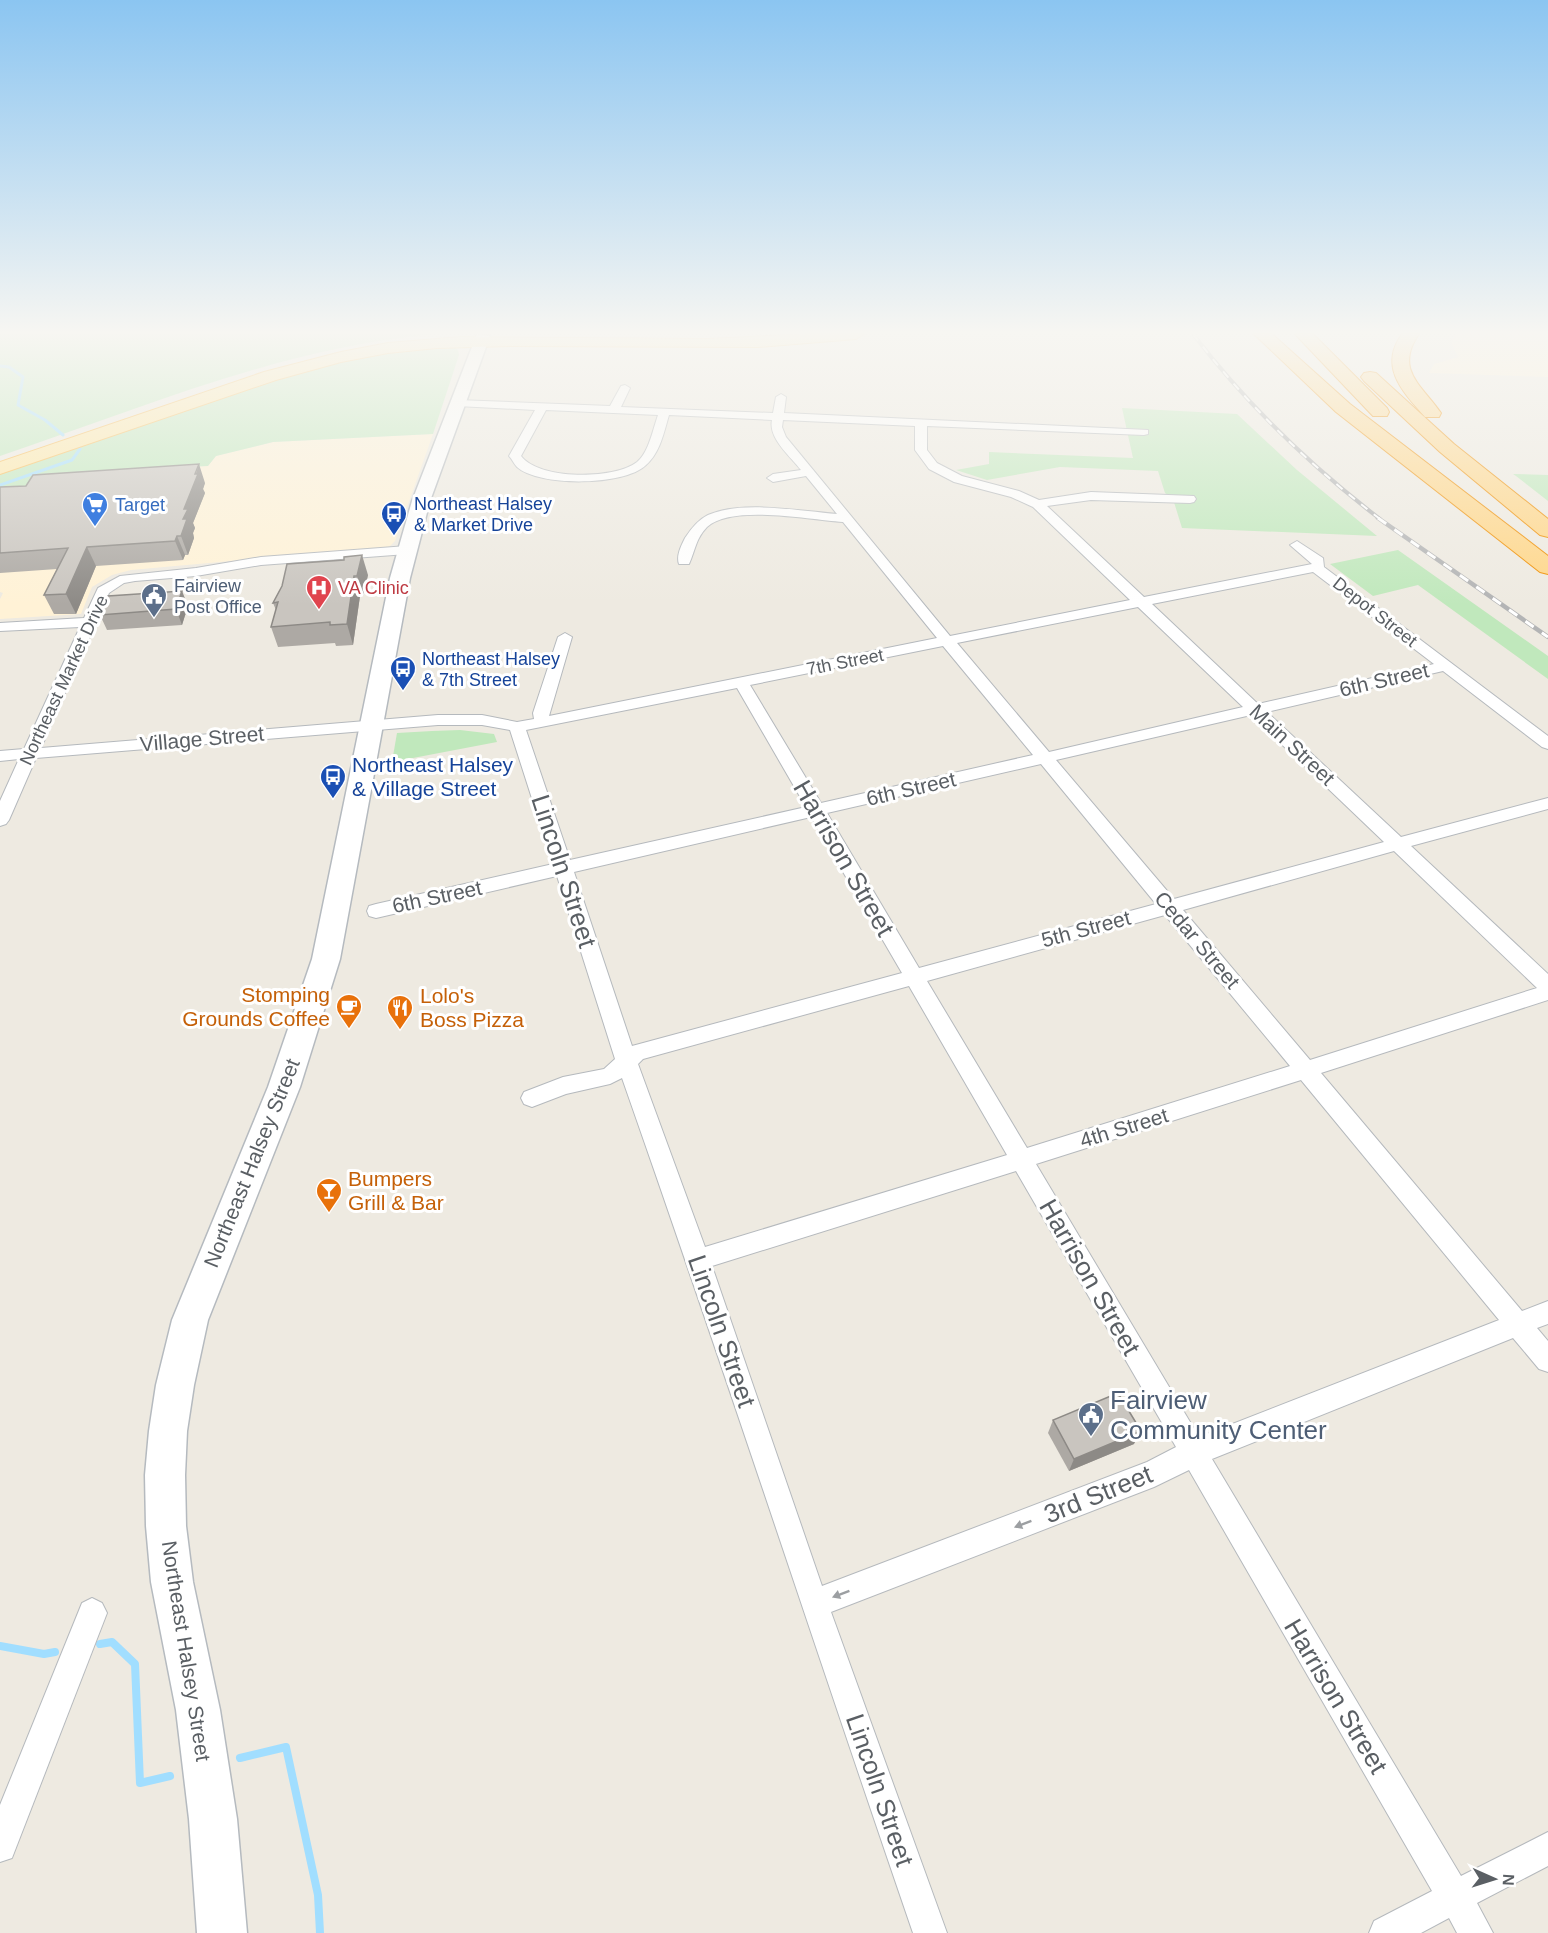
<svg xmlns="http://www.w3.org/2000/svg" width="1548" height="1933" viewBox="0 0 1548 1933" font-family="Arial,sans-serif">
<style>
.commercial{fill:#fff2d6}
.green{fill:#c0e8bc}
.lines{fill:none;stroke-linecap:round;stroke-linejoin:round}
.stream-far1{stroke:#a1deff;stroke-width:3}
.stream{stroke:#a1deff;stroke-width:8}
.minor-casing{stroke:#b5b9bd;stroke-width:2}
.secondary-casing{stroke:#b5babf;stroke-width:3}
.primary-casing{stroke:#fbbb4e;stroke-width:2}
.motorway-casing{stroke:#f08f00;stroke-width:2}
.minor{fill:#fff;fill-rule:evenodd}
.secondary{fill:#fff;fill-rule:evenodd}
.primary{fill:#ffe8a6;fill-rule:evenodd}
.motorway{fill:#ffd688;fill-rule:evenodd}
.rail-far1-casing{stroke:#b3b4b5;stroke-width:4}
.rail-casing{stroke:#b3b4b5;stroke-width:4.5}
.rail-far1{stroke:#fff;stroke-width:2;stroke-dasharray:8;stroke-linecap:butt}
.rail{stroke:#fff;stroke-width:3;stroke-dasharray:10;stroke-linecap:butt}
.wall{fill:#ada9a4}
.shaded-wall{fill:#8d8a86}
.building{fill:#c9c5bf;stroke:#8d8a86;stroke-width:1.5}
.oneway{fill:#9c9fa2}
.labels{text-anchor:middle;stroke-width:6;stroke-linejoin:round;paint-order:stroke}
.far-transit-label{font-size:18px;fill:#164399;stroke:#fff;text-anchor:start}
.far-shop-label{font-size:18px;fill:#366cbe;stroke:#fff;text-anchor:start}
.far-service-label{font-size:18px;fill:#4e5e75;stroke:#fff;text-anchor:start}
.far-health-label{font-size:18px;fill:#be3a42;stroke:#fff;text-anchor:start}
.far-street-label{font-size:18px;fill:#5a5f64;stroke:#fff}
.street-label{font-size:21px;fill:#5a5f64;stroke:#fff}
.transit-label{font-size:21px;fill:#164399;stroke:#fff;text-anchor:start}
.food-label{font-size:21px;fill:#c56008;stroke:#fff;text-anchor:start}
.near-street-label{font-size:26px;fill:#5a5f64;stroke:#fff}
.near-service-label{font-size:26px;fill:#4e5e75;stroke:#fff;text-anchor:start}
</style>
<rect width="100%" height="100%" fill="#eeeae1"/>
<g class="commercial">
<polygon points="1458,334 1548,334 1548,377 1429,373 1434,364 1458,357 1451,342"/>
<polygon points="433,434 395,541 389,547 131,570 112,575 92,587 81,614 0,619 0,599 3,593 0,592 0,500 121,470 208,466 216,456 273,442"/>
</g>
<g class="green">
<path d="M0,334H437C285,346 143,408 0,456Z"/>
<path d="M454,347L458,350L459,355L433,434L273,442L216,456L208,466L121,470L0,500V474C66,452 132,429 198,406C280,377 366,347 454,347Z"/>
<polygon points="1122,408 1237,414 1297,470 1377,536 1182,528 1173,499 1165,493 1158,471 1060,467 987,480 956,470 989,464 989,452 1133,458"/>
<polygon points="1513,474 1548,475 1548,501 1516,476"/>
<polygon points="1398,550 1548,656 1548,679 1418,585 1373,596 1330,564"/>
<polygon points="432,731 460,730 494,734 497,742 392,762 397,733"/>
</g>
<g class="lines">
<g class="stream-far1">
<polyline points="0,366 9,367 23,377 18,405 45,420 63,435"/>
<polyline points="0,485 72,460 80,449"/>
</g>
<g class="stream">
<polyline points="100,1644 112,1642 135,1664 140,1783 170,1776"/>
<polyline points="0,1646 44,1654 55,1652"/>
<polyline points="240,1758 286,1747 318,1895 320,1933"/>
</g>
<defs>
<g id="minor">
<path d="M625,385L630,388L621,407L773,413L776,397L781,394L786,397L784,413L1148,430V434L1144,435L927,426V450L937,463L962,476L1019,491L1039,500L1091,492L1194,496L1196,499L1194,502L1190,503L1091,500L1047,506L1144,597L1312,564L1290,545L1297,541L1323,558L1324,567L1548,736V749L1542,747L1443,671L1267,712L1401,837L1548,798V809L1411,846L1548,974V1000L1321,1073L1522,1311L1548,1301V1324L1537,1328L1548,1341V1372L1539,1369L1513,1338L1212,1459L1461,1876L1548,1832V1866L1477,1903L1493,1933H1457L1449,1918L1421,1933H1369L1374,1921L1432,1891L1189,1470L1154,1487L831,1612L947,1933H913C815,1648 722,1362 622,1078L610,1084L566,1094L532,1107L524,1104L521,1098L524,1092L563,1077L604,1069L615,1059L557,876L376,918L369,916L367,911L369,906L376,904L553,864L510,730L482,725H438L36,758L9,820L6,824L0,826V801L19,759L0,761V751L24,749L80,627L0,631V623L84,618L98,588L120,576L196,568L261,557L407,546L414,550L407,554L261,565L196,576L135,581L124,583L109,593L41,748L438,715H482L517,722L534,719L533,713L558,637L565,633L572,637L549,716L937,638L843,522C811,520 732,504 707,527C696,538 695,551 689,564H679C676,556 681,546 685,538C691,529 698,520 708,515C742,500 800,511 837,514L806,476L773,482L767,478L773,474L801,470C790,456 768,438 772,420L669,415C664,432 660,453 646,465C625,486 539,487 517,467C514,464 512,459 509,456L535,410L457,406L452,403L457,400L610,406L621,386ZM546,410L658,415C653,429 649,452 637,462C614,480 539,480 521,456ZM783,420L915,426V450L929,469L954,482L1011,497L1033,507L1130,600L950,636L786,437L782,427ZM1313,572L1434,664L1258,704L1152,604ZM1138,607L1243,707L1049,752L957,643ZM943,646L1033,755L821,803L750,685ZM737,688L806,807L570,860L526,730ZM1251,715L1384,842L1174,899L1056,760ZM1041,764L1156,904L919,968L827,813ZM811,817L902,973L632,1046L574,872ZM1394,851L1537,988L1310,1060L1183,910ZM1165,915L1290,1066L1027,1148L927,981ZM909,986L1007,1155L705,1247L638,1064L643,1059ZM1301,1080L1499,1320L1199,1437L1036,1164ZM1016,1171L1176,1447L1147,1462L822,1586L712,1266Z"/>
<polygon points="92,1598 102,1603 107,1613 12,1858 0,1862 0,1805 82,1603"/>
</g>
<polygon id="secondary" points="477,334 490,336 430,501 410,578 340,959 300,1087 208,1320 194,1385 187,1431 185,1475 186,1526 193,1582 220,1710 237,1819 247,1933 197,1933 189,1819 176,1710 151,1582 146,1526 145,1475 149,1431 156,1385 172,1320 268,1087 312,959 390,578 412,501"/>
<polygon id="primary" points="810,334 864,334 856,339 758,347 510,346 437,348 388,353 341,362 276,380 0,474 0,462 264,372 341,352 388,343 461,337 708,339"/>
<g id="motorway">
<polygon points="1254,334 1272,334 1350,404 1548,556 1548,574 1540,572 1336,412"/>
<polygon points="1295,334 1313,334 1387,408 1389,412 1387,416 1373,416"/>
<path d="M1402,334H1419C1394,370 1422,385 1441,413L1439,417H1425C1403,392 1378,367 1402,334Z"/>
<polygon points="1370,372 1376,373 1454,444 1548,519 1548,537 1540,535 1440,452 1364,381 1361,377 1364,373"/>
</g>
</defs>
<use href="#minor" class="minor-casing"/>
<use href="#secondary" class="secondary-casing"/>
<use href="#primary" class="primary-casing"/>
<use href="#motorway" class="motorway-casing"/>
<use href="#minor" class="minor"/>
<use href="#secondary" class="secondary"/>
<use href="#primary" class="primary"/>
<use href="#motorway" class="motorway"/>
<defs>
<path id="rail-far1" d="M1193,334C1248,406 1308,464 1380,519"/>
<polyline id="rail" points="1378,518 1548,637"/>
</defs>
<use href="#rail-far1" class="rail-far1-casing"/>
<use href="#rail" class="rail-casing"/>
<use href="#rail-far1" class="rail-far1"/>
<use href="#rail" class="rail"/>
</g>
<g class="wall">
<polygon points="205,483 203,489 205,493 193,523 195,528 193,533 194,538 188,555 185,555 183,560 96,566 76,614 54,614 44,595 57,569 0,573 0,487"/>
<polygon points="287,564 368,575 363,596 360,596 353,645 336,646 335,643 278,647 271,627 276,610 273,603 282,586"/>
<polygon points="188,606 182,625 107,630 100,615"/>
<polygon points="1053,1420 1134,1444 1069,1471 1048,1433"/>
</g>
<g class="shaded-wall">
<polygon points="199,464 205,483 203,489 205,493 193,523 195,528 193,533 194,538 188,555 181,536 183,519 184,509"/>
<polygon points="177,536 185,555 183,560 175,541"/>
<polygon points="87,547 96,566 76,614 66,594"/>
<polygon points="362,555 368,575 363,596 357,576"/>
<polygon points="354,576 360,596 353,645 347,624"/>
<polygon points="182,591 188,606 182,625 176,609"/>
<polygon points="1141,1431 1134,1444 1069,1471 1074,1459"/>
</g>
<g class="building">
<polygon points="199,464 195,474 198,474 184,509 188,509 183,519 187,519 181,536 177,536 175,541 87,547 66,594 44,595 68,548 0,553 0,487 26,486 33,475"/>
<polygon points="362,555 357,576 354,576 347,624 330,625 330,622 271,627 278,602 273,603 282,586 287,564 344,560 344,557"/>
<polygon points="182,591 176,609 100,615 108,596"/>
<polygon points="1118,1393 1141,1431 1074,1459 1053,1420"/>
</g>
<defs><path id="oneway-solid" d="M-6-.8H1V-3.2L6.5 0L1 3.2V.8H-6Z" transform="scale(1.5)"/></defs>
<g class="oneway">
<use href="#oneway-solid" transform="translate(1023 1524) rotate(159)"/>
<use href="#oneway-solid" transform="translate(841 1594) rotate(159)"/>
</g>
<linearGradient id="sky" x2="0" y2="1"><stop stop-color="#8bc5f1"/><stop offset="0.55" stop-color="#f7f6f2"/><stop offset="1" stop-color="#f7f6f2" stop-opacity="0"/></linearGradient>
<rect width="1548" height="605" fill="url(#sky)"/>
<defs>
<symbol id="supermarket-pin" viewBox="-11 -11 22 30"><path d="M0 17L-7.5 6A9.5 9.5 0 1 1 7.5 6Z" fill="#3f7fe0" stroke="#fff"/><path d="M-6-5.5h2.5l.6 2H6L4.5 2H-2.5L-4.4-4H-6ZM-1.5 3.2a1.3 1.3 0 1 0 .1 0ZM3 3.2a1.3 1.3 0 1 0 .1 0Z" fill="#fff"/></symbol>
<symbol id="bus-pin" viewBox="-11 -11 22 30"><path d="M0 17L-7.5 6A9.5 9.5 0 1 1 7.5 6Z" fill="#1a4fb4" stroke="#fff"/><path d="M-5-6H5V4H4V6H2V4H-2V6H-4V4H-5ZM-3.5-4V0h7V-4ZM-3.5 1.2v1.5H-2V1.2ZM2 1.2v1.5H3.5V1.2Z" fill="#fff"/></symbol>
<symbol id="hospital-pin" viewBox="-11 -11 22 30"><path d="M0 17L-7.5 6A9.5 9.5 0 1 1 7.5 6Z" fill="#e0444e" stroke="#fff"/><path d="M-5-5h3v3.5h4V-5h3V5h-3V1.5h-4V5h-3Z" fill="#fff"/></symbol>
<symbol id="civic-pin" viewBox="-11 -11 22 30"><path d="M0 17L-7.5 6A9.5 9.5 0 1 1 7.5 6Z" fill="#5c6f8a" stroke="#fff"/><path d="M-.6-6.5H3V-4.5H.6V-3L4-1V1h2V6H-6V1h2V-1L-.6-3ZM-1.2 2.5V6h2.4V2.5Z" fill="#fff"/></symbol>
<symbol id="cafe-pin" viewBox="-11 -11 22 30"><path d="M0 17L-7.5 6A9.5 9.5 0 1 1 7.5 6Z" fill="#e8710a" stroke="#fff"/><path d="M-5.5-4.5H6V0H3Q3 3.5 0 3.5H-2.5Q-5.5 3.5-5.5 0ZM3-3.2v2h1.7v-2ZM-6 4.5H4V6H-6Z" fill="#fff"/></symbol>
<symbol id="restaurant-pin" viewBox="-11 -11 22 30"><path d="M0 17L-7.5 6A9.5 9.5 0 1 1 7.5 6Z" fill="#e8710a" stroke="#fff"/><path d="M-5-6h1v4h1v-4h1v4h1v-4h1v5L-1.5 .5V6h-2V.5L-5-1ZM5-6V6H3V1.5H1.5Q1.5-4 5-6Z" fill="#fff"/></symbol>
<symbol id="bar-pin" viewBox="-11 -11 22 30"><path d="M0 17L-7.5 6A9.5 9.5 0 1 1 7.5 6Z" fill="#e8710a" stroke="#fff"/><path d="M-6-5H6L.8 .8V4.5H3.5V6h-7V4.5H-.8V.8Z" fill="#fff"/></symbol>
</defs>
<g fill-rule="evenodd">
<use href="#supermarket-pin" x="80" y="490" width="30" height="40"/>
<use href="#bus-pin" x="379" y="499" width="30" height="40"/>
<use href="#hospital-pin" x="304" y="573" width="30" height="40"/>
<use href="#civic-pin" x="139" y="581" width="30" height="40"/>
<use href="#bus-pin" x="388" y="654" width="30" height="40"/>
<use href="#bus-pin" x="318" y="762" width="30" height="40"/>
<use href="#cafe-pin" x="334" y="992" width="30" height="40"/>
<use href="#restaurant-pin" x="385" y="993" width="30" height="40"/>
<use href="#bar-pin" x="314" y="1176" width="30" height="40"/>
<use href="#civic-pin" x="1076" y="1400" width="30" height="40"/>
</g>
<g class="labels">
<g class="far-transit-label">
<text x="414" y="510">Northeast Halsey<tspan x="414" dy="21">&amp; Market Drive</tspan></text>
<text x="422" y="665">Northeast Halsey<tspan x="422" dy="21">&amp; 7th Street</tspan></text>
</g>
<g class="far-shop-label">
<text x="115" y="511">Target</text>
</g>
<g class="far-service-label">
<text x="174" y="592">Fairview<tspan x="174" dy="21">Post Office</tspan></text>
</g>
<g class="far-health-label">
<text x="338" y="594">VA Clinic</text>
</g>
<g class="far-street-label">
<text transform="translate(1375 612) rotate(38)" y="6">Depot Street</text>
<text transform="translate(845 662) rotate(-11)" y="6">7th Street</text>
<text transform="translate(64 680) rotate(-65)" y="6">Northeast Market Drive</text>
</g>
<g class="street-label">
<text transform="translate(1384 680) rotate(-13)" y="7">6th Street</text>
<text transform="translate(202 739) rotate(-5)" y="7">Village Street</text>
<text transform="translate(1292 745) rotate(43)" y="7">Main Street</text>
<text transform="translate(911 789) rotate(-13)" y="7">6th Street</text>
<text transform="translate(437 897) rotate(-12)" y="7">6th Street</text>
<text transform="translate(1086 929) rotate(-15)" y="7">5th Street</text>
<text transform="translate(1197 940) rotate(50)" y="7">Cedar Street</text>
<text transform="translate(1124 1128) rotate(-17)" y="7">4th Street</text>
<text transform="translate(252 1163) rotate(-68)" y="7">Northeast Halsey Street</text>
<text transform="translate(186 1651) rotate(81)" y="7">Northeast Halsey Street</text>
</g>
<g class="transit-label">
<text x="352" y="772">Northeast Halsey<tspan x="352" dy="24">&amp; Village Street</tspan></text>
</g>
<g class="food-label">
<text x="330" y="1002" text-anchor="end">Stomping<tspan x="330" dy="24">Grounds Coffee</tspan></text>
<text x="420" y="1003">Lolo's<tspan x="420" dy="24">Boss Pizza</tspan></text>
<text x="348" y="1186">Bumpers<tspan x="348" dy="24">Grill &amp; Bar</tspan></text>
</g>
<g class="near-street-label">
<text transform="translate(844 858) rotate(60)" y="9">Harrison Street</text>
<text transform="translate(564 871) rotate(72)" y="9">Lincoln Street</text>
<text transform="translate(1090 1277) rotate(60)" y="9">Harrison Street</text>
<text transform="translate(722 1331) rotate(71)" y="9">Lincoln Street</text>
<text transform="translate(1098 1494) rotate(-22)" y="9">3rd Street</text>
<text transform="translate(1336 1696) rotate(59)" y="9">Harrison Street</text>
<text transform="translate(880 1790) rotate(71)" y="9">Lincoln Street</text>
</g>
<g class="near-service-label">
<text x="1110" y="1409">Fairview<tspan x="1110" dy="30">Community Center</tspan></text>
</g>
</g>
<g transform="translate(1494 1879) rotate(93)" stroke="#ffffff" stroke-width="4.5" paint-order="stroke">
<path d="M0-4.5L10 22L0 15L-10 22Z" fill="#5a5f64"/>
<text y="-9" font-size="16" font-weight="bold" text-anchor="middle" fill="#5a5f64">N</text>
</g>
</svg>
